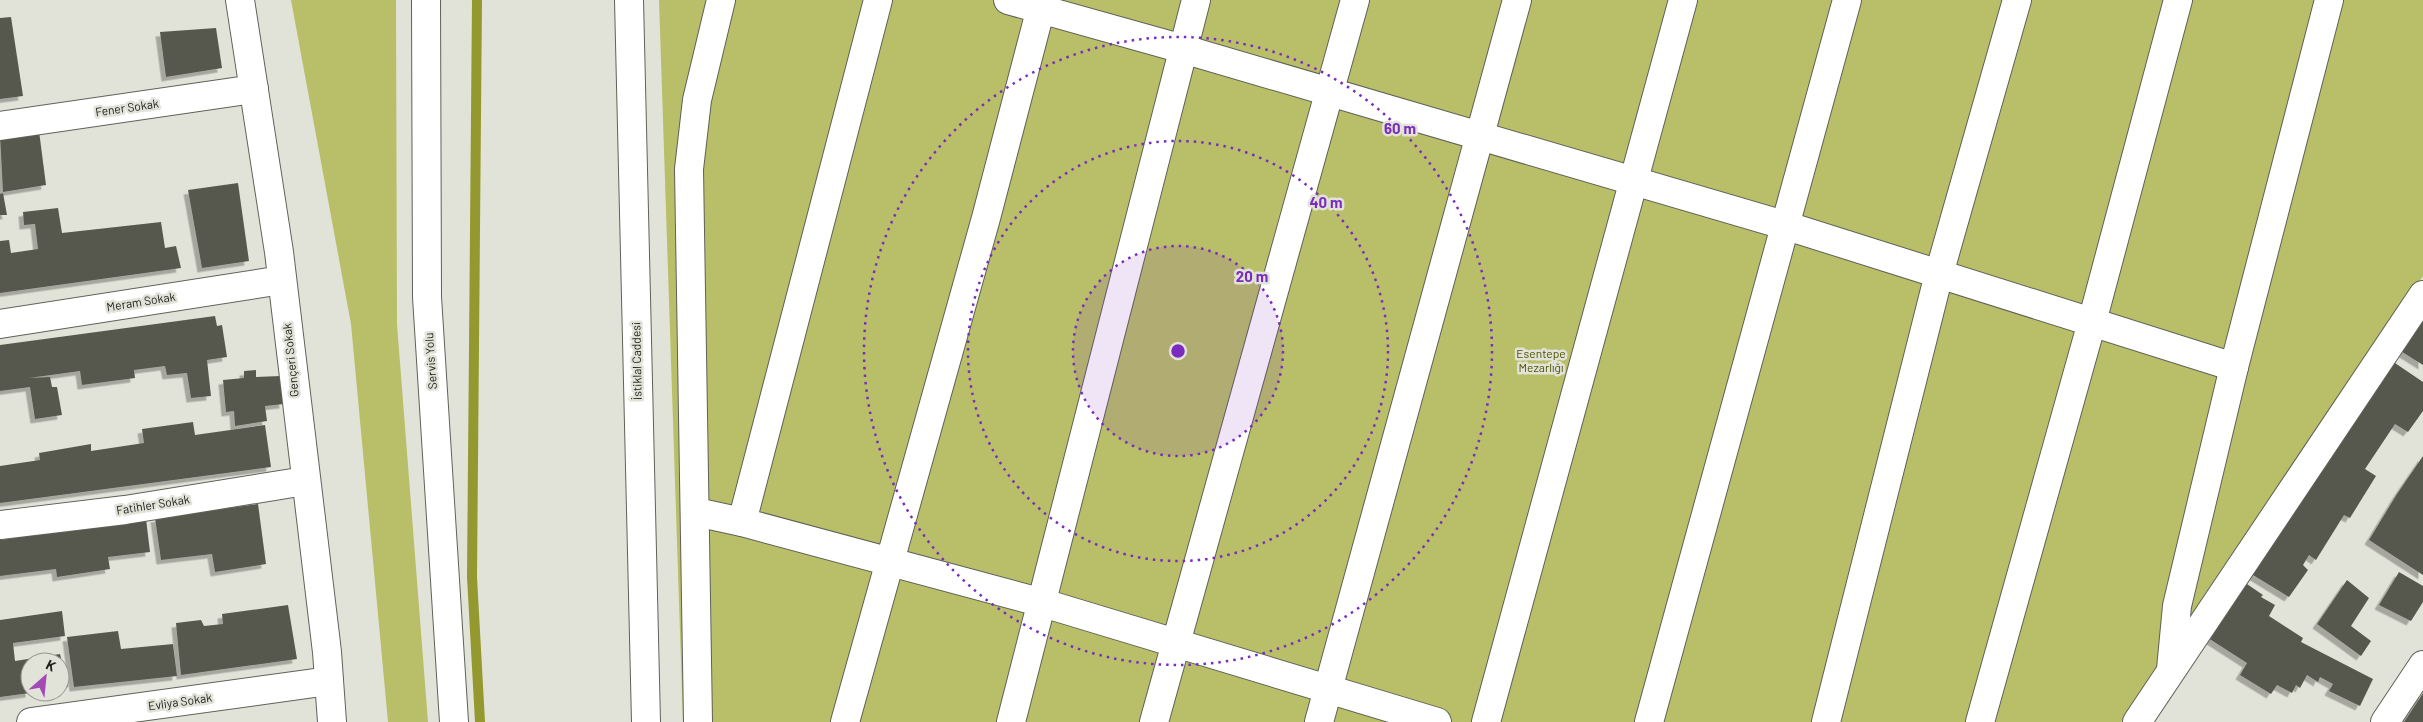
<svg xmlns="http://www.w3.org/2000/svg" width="2423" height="722" viewBox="0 0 2423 722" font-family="Barlow,sans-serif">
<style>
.green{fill:#b9bf68}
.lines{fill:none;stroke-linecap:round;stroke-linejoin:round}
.stream{stroke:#94992f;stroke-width:10}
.building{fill:#57584e;filter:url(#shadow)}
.minor-casing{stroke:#606158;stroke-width:30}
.minor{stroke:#fff;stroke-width:28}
.ring{fill:none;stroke:#7b2cbf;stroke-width:2.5;stroke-dasharray:2.5 5}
.labels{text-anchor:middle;stroke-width:5;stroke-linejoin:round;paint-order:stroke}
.street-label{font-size:12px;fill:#22221e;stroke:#e2e3d8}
.park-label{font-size:12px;fill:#4f5200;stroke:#e2e3d8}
.centre{fill:#7b2cbf;stroke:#e2e3d8;stroke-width:2.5}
.ring-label{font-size:15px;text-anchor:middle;font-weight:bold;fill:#7b2cbf;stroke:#e2e3d8;stroke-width:5;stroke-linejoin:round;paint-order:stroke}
</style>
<defs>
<filter id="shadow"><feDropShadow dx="-4.5" dy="4.5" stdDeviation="0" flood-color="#0004"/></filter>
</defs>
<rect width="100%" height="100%" fill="#e2e3d8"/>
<g class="green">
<polygon points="291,0 396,0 397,324 428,722 388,722 351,324"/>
<polygon points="659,0 2423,0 2423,276 2121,722 683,722"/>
</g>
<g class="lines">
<polyline class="stream" points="477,0 472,577 480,722"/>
</g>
<g class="building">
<polygon points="11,17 23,96 0,99 0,18"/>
<polygon points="216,28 222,68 166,77 160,32"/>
<polygon points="39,131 46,185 3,192 0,135"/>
<polygon points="238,183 249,261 202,268 188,190"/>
<polygon points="3,193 7,215 0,215 0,194"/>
<polygon points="58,208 62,233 161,222 165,248 176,246 181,268 0,293 0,241 9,240 11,253 38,249 35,224 24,225 23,212"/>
<polygon points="215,316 217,326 222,325 227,357 207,360 211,396 191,398 187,373 167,375 165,366 134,370 135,378 82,385 80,371 29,378 50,377 52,387 57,387 62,415 35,419 30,387 0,391 0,345"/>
<polygon points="2423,318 2423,365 2399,350"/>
<polygon points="2392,361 2423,382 2423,411 2408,432 2395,424 2365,469 2376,476 2350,518 2344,515 2316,560 2309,555 2303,565 2308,570 2289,597 2253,575"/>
<polygon points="256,370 256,377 280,376 284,404 265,406 267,421 235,426 234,411 226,412 223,380 244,378 244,371"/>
<polygon points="193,422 195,435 265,425 271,467 0,503 0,466 40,460 39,453 91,444 91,451 144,443 142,429"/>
<polygon points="2423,456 2423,575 2369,540 2397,494"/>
<polygon points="258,504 266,564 215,572 212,554 161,560 155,518"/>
<polygon points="146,519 150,552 108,557 110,569 57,577 56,569 0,576 0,540"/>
<polygon points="2399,572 2423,586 2423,602 2411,621 2379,605"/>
<polygon points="2347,580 2369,598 2351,626 2371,641 2361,656 2317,624"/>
<polygon points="2244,582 2263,595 2261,597 2275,605 2269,616 2303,638 2301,642 2373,679 2360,706 2329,691 2333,684 2320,677 2318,682 2307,675 2300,688 2296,685 2292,693 2277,685 2271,694 2240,675 2247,663 2205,636 2218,617 2222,620"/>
<polygon points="288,605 297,659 181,675 176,623 201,620 204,626 223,624 222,614"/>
<polygon points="62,611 65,636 13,643 15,661 60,654 68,687 60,688 60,662 30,662 30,693 0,697 0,620"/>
<polygon points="118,631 121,649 173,644 177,676 74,687 67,637"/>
<polygon points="2423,693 2423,722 2404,722 2414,707"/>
</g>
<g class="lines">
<defs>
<g id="minor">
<polyline points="240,0 279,252 327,652 332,722"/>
<polyline points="426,0 427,297 454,722"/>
<polyline points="629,0 646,722"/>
<polyline points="878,0 742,522 1043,603 1437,722"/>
<polyline points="1008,0 1183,49 1787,226 2234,367"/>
<polyline points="0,126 254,89"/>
<polyline points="0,324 282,280"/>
<polyline points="696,512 742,522"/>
<polyline points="0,525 125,510 305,481"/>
<polyline points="2171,669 2177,606 2234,367 2329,0"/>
<polyline points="31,722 329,681"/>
<polyline points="698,722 689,169 697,100 721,0"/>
<polyline points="845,722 986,218 1043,0"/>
<polyline points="1011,722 1196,0"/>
<polyline points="1154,722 1355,0"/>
<polyline points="1319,722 1517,0"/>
<polyline points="1486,722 1683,0"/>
<polyline points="1649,722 1847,0"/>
<polyline points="1826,722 1939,274 2017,0"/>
<polyline points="1980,722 2092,322 2178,0"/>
<polyline points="2137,722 2423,295"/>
<polyline points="2385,722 2423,665"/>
</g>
</defs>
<use href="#minor" class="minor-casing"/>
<use href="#minor" class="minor"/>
</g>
<circle cx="1178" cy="351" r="105" fill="#7b2cbf" fill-opacity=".12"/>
<g class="ring">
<circle cx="1178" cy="351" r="105"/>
<circle cx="1178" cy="351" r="210"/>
<circle cx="1178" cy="351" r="314"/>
</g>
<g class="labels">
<g class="street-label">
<text transform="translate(127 108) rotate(-8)" y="4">Fener Sokak</text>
<text transform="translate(141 302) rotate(-9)" y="4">Meram Sokak</text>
<text transform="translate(291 360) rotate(-96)" y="4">Gençeri Sokak</text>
<text transform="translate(431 361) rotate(-94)" y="4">Servis Yolu</text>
<text transform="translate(637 361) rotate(-91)" y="4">İstiklal Caddesi</text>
<text transform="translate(153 505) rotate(-9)" y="4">Fatihler Sokak</text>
<text transform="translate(180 702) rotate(-8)" y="4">Evliya Sokak</text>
</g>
<g class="park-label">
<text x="1541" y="358">Esentepe<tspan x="1541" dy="14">Mezarlığı</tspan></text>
</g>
</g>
<circle cx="1178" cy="351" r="8" class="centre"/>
<g class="ring-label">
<text x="1400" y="134">60 m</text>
<text x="1326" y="208">40 m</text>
<text x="1252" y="282">20 m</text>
</g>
<g transform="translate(45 677) rotate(27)"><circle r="24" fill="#e2e3d8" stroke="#95968e"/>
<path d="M0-4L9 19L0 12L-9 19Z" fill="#a349b5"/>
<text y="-8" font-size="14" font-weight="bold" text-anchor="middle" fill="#22221e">K</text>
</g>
</svg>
